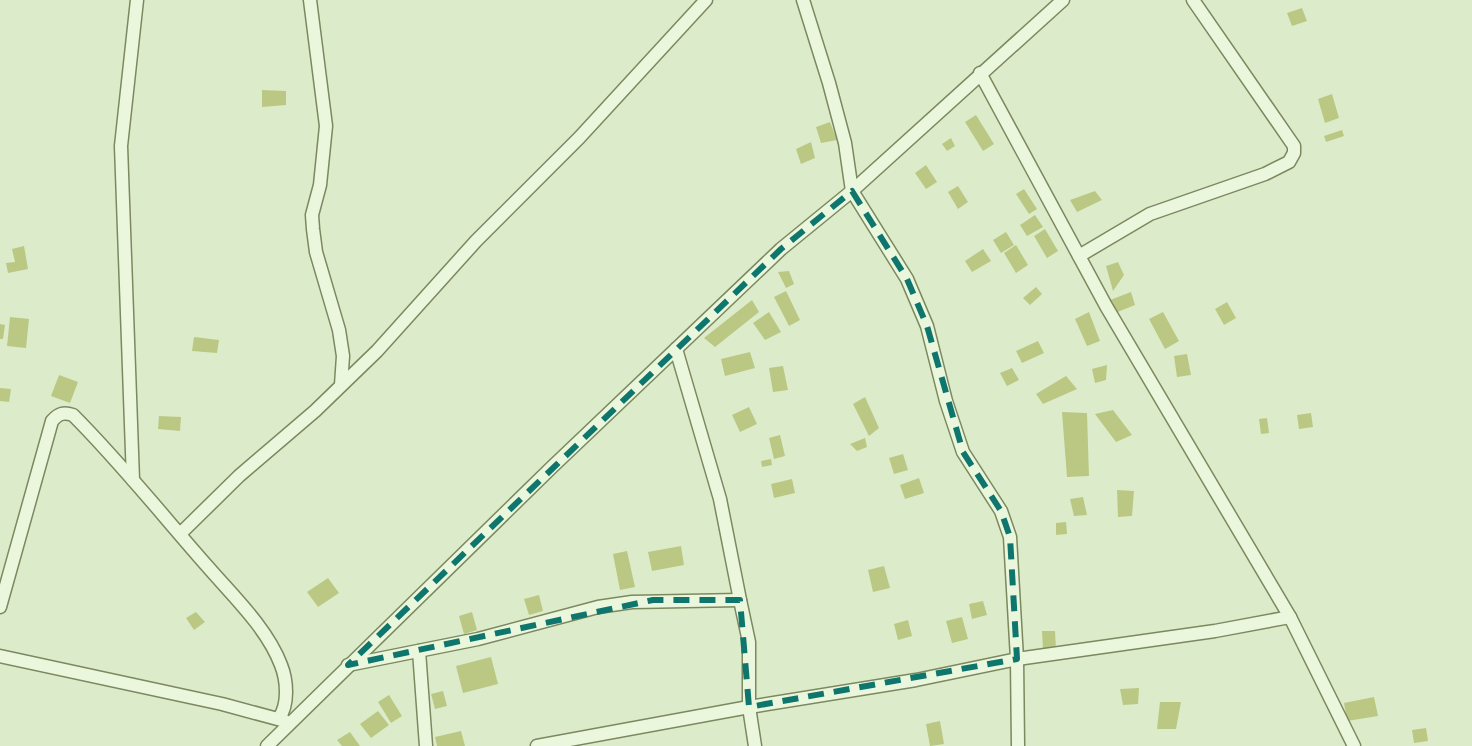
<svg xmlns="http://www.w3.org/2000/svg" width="1472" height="746" viewBox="0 0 1472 746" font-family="'Zilla Slab',serif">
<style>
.building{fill:#bbc883}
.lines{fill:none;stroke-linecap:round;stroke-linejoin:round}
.minor-casing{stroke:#7c885f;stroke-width:15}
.minor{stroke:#ebf7dd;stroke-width:12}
.marked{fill:none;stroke:#0f766e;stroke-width:6;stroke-dasharray:16 10;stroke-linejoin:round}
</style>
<rect width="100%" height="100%" fill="#dcecca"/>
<g class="building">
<polygon points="1302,8 1307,21 1292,26 1287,13"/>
<polygon points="262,90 286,91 286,105 262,107"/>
<polygon points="1332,94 1339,118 1325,123 1318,99"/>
<polygon points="976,115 994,144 983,151 965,122"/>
<polygon points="830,122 837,140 821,143 816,127"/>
<polygon points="1342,130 1344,136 1326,142 1324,136"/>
<polygon points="951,138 955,146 947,151 942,144"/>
<polygon points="811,142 815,158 801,164 796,149"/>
<polygon points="926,165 937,182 926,189 915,173"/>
<polygon points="958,186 968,202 958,209 948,192"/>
<polygon points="1024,189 1037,209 1029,214 1016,194"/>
<polygon points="1095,191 1102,200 1077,212 1070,200"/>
<polygon points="1035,215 1043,227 1027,236 1020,225"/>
<polygon points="1045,229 1058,251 1047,258 1034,236"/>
<polygon points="1006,232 1014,245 1001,253 993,240"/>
<polygon points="1016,245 1028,265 1016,273 1004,253"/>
<polygon points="24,246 28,269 8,273 6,263 15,262 12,249"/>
<polygon points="983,249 991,261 972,272 965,261"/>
<polygon points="1118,262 1124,275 1113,291 1106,266"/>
<polygon points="789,271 794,284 786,288 778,272"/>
<polygon points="1036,287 1042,294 1030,305 1023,298"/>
<polygon points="786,291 800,320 789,326 774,297"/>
<polygon points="1131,292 1135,305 1115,313 1110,300"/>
<polygon points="752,300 759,312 715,347 704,338"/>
<polygon points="1227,302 1236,318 1224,325 1215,309"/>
<polygon points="769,312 781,332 765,340 753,323"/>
<polygon points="1089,312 1100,341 1087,346 1075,319"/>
<polygon points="1163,312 1179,341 1165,349 1149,319"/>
<polygon points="10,317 29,319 26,348 7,346"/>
<polygon points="0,324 5,325 3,339 0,339"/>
<polygon points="194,337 219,340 217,353 192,351"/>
<polygon points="1038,341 1044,353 1022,363 1016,351"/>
<polygon points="750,352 755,368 725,376 721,359"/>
<polygon points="1187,354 1191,375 1177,377 1174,356"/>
<polygon points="1107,365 1106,380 1095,383 1092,369"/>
<polygon points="783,366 788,390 773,392 769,368"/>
<polygon points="1012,368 1019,380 1007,386 1000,373"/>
<polygon points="59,375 78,382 70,403 51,396"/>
<polygon points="1066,376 1077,389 1043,404 1036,394"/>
<polygon points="0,388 11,389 9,402 0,401"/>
<polygon points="865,397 879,428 869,436 853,404"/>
<polygon points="749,407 757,424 740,432 732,415"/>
<polygon points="1113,410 1132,435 1116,442 1095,414"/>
<polygon points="1062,412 1087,413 1089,476 1067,477"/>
<polygon points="1311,413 1313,427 1299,429 1297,415"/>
<polygon points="159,416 181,417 180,431 158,429"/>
<polygon points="1267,418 1269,433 1261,434 1259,419"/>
<polygon points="780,435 785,456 774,459 769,438"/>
<polygon points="865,438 867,447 857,451 850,444"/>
<polygon points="903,454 908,470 894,474 889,458"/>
<polygon points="771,459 772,465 762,467 761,461"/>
<polygon points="919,478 924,493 905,499 900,485"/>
<polygon points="792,479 795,493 774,498 771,484"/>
<polygon points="1117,490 1134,491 1132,516 1118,517"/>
<polygon points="1083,497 1087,515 1074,516 1070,499"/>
<polygon points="1066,522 1067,534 1056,535 1056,523"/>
<polygon points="681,546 684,565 652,571 648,552"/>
<polygon points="627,551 635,587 620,590 613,554"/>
<polygon points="884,566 890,588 873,592 868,570"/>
<polygon points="328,578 339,593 318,607 307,592"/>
<polygon points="539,595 543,611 529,615 524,599"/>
<polygon points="983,601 987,615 972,619 969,604"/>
<polygon points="196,612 205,622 194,630 186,618"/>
<polygon points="472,612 477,630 464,634 459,616"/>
<polygon points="962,617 968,639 952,643 946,621"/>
<polygon points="908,620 912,636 898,640 894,624"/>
<polygon points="1042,631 1055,631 1056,649 1043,650"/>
<polygon points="491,657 498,684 463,693 456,666"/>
<polygon points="1139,688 1138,704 1123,705 1120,689"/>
<polygon points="443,691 447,706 435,709 431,694"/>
<polygon points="389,695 402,716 391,723 378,702"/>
<polygon points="1374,697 1378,716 1347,721 1344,703"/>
<polygon points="1160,702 1181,702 1176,729 1157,729"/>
<polygon points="378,711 389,725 371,738 360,724"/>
<polygon points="940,721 944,744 930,746 926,724"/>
<polygon points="1426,728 1428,741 1414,743 1412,730"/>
<polygon points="461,731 465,746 437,746 435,737"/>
<polygon points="350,732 360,746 342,746 337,740"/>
</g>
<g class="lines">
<defs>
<g id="minor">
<polyline points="310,0 326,126 320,185 312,215 313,229 316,252 339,330 343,356 341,385"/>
<polyline points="803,0 829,83 845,143 852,191 907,279 927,326 946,401 963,452 1001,511 1010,537 1017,659 1018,746"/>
<polyline points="980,73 1106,306 1290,617 1354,746"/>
<polyline points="1079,256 1150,214 1265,174 1289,162 1294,153 1294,146 1193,0"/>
<polyline points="676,349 720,499 740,600 749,642 749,707 755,746"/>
<polyline points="133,480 121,146 137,0"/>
<polyline points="181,533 239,476 315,411 377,351 476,241 579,138 706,0"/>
<path d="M0,607L52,421C59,413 64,412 73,415C121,463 163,516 208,567C233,596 267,628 281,665C287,680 289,704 279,718"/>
<polyline points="419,651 426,746"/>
<polyline points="0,656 222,704 285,721"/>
<polyline points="348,665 478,639 598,607 632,602 740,600"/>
<polyline points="267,746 551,468 781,249 852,191 1063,0"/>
<polyline points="537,746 749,707 916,680 1017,659 1215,631 1290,617"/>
</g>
</defs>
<use href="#minor" class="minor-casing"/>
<use href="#minor" class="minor"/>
</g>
<path class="marked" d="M852,191L907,279L927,326L963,452L1001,511L1010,537L1017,659L749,707L740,600H653L348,665L781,249Z"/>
</svg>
